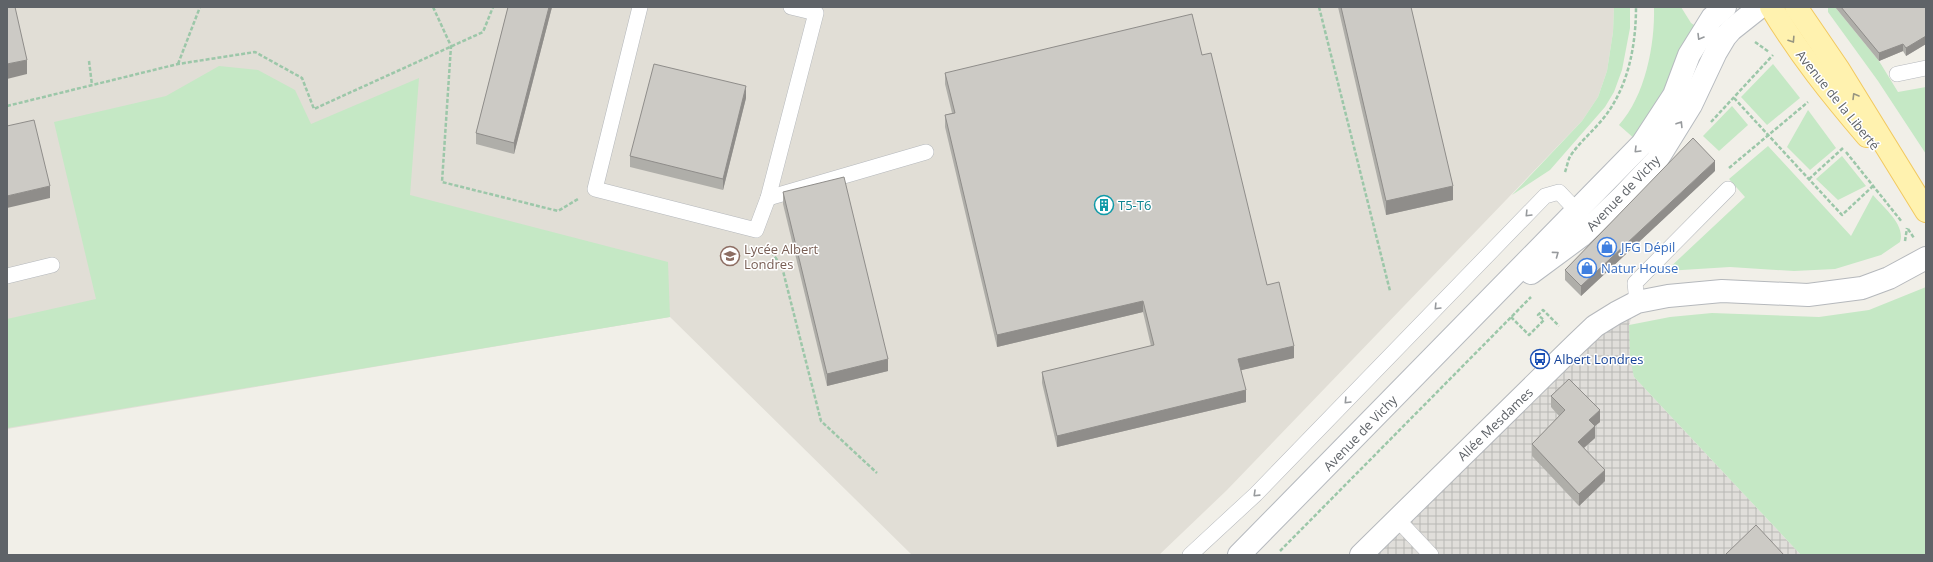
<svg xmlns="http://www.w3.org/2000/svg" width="1933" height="562" viewBox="0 0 1933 562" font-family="'Open Sans',sans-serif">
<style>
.industrial{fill:url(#industrial-grid)}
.education{fill:#e1ded6}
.green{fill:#c5e8c5}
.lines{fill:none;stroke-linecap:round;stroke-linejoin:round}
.service-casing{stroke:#b5b8bc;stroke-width:16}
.minor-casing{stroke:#b5b8bc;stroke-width:24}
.secondary-casing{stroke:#b6babf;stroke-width:24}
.primary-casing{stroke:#f2c960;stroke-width:24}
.path{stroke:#9cc7a9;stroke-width:2.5;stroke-dasharray:4 2;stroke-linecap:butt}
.service{stroke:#fff;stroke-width:15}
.minor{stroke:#fff;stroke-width:22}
.secondary{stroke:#fff;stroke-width:22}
.primary{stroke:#fff2af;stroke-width:22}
.wall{fill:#afaea9}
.shaded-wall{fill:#8f8d8a}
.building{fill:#cccac5;stroke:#8f8d8a}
.oneway{stroke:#979a9d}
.oneway2{stroke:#979581}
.labels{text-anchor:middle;stroke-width:3;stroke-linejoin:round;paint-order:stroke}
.street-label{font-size:13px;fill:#5f6368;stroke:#fff}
.culture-label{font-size:13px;fill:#0d838f;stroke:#fff;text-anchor:start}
.shop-label{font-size:13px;fill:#366cbe;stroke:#fff;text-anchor:start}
.education-label{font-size:13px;fill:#785e54;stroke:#fff;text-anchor:start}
.transit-label{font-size:13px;fill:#164399;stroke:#fff;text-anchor:start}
</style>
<defs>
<pattern id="industrial-grid" width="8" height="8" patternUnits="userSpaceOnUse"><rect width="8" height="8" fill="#e0deda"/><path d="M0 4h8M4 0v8" fill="none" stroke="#b9b8b5"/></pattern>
</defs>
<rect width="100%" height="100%" fill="#f1efe8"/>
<polygon class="industrial" points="1637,302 1629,325 1634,377 1801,555 1361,555 1397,519"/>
<polygon class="education" points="7,7 1614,7 1613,32 1607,71 1598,97 1582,121 1227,490 1159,555 912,555 670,317 7,429"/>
<g class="green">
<polygon points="1614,7 1630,7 1630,28 1622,70 1614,92 1605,107 1550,170 1512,195 1582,121 1598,97 1607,71 1613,32"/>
<path d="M1654,7H1681L1691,23L1697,27L1670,87L1636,140L1619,125C1645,96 1655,46 1654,7Z"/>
<polygon points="1828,7 1835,7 1879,61 1898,92 1926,87 1926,154 1878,81 1828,12"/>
<polygon points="1773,64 1800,98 1767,125 1741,97"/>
<polygon points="219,66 258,70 295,90 311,124 419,78 410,195 668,262 670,317 7,428 7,319 96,299 54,122 166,96"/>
<polygon points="1732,106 1748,125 1719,151 1703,136"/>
<polygon points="1808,110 1836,148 1810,170 1787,147"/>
<path d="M1768,146L1851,236L1873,195C1883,207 1906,225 1900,242L1881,255L1835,269L1794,271L1730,267L1666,271L1745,197L1729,179Z"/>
<polygon points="1842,156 1866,186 1838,200 1816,179"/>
<polygon points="1926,287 1926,555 1801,555 1634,377 1630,359 1629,325 1670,317 1712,313 1819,317 1869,310"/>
</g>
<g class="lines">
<defs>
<g id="service">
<polyline points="640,7 595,189 756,230 768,198 816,13 791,7"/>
<polyline points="1897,74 1926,68"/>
<polyline points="768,198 926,152"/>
<polyline points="7,276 52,265"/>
<polyline points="1637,302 1635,283 1728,189"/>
<polyline points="1397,519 1431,555"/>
<polyline points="1190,555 1256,494 1545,196 1559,192 1577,211 1578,219"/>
</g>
<polyline id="minor" points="1361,555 1576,344 1595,326 1616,313 1637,302 1668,296 1722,291 1808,295 1862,288 1889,278 1926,258"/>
<g id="secondary">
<polyline points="1531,273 1581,236 1621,198 1657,160 1691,105 1716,52 1725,37 1731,30 1760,7"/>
<polyline points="1239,555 1642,144 1674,95 1689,55 1712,18 1725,7"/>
</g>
<g id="primary">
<path d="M1771,7C1799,54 1832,95 1867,136"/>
<polyline points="1796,7 1839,70 1926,211"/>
</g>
</defs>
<use href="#service" class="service-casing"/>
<use href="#minor" class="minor-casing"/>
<use href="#secondary" class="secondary-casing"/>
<use href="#primary" class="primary-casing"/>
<g class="path">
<polyline points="433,7 451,46 442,182 558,211 578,199"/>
<polyline points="1319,7 1390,291"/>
<polyline points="1755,42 1769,52"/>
<polyline points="89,61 92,85"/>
<polyline points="178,64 200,7"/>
<polyline points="1734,98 1842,215 1873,186"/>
<polyline points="7,106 178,64 255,52 302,78 314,109 483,32 493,7"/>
<polyline points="1711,122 1773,55"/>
<polyline points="1846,152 1902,222"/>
<polyline points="1729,168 1808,102"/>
<path d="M1565,172C1567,167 1568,159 1571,155C1580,142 1592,132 1602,120C1628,89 1636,46 1636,7"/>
<polyline points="1809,179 1843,148"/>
<polyline points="1908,229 1914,238"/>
<polyline points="1905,241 1907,228"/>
<polyline points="768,247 782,267 821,421 877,473"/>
<polyline points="1511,317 1529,335 1544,320 1538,315 1543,310 1559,326"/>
<polyline points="1280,551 1531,297"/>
</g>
<use href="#service" class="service"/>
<use href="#minor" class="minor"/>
<use href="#secondary" class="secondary"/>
<use href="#primary" class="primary"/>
</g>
<g class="wall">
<polygon points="508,7 552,7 514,154 476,144 476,133"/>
<polygon points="1338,7 1411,7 1453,200 1386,215"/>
<polygon points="1835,7 1926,7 1926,44 1906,56 1903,51 1879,61"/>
<polygon points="1202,55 1267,285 1294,358 1241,370 1246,402 1057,447 1042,383 1042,372 1151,346 1143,312 997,347 945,127 945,115 952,113 945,84 945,73"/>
<polygon points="746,98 723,190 630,167 630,156"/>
<polygon points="1715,171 1581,296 1565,280 1565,270"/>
<polygon points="783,192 888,371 827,386 783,204"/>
<polygon points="1551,396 1600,422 1595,426 1595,438 1584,448 1605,481 1579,506 1532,456 1532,444 1559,416 1551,407"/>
</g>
<g class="shaded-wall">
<polygon points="549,7 552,7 514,154 514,143"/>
<polygon points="1926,36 1926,44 1906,56 1906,48"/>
<polygon points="1903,44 1903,51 1879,61 1879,53"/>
<polygon points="27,60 27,74 7,79 7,64"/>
<polygon points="746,86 746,98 723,190 723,179"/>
<polygon points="1715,161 1715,171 1581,296 1581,286"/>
<polygon points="50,186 50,198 7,208 7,196"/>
<polygon points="1453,186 1453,200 1386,215 1386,201"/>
<polygon points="1143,301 1143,312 997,347 997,335"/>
<polygon points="1294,346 1294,358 1238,371 1238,359"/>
<polygon points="888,359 888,371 827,386 827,374"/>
<polygon points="1246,390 1246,402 1057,447 1057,436"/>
<polygon points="1600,410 1600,422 1595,426 1595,438 1578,453 1578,442 1589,420"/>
<polygon points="1605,470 1605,481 1579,506 1579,494"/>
</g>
<g class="building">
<polygon points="7,7 15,7 27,60 7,64"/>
<polygon points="508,7 549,7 514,143 476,133"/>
<polygon points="1341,7 1411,7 1453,186 1386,201"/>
<polygon points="1841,7 1926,7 1926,36 1906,48 1903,44 1879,53"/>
<polygon points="1192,14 1202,55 1211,53 1267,285 1279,282 1294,346 1238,359 1246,390 1057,436 1042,372 1154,345 1143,301 997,335 945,115 955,113 945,73"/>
<polygon points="654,64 746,86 723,179 630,156"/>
<polygon points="34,120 50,186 7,196 7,126"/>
<polygon points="1693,138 1715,161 1581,286 1565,270"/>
<polygon points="844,177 888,359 827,374 783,192"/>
<polygon points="1569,379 1600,410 1589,420 1595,426 1578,442 1605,470 1579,494 1532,444 1565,410 1551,396"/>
<polygon points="1756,525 1784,555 1725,555"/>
</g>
<defs><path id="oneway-chevron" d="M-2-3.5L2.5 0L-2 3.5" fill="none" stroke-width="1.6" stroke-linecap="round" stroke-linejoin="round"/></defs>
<g class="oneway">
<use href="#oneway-chevron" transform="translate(1700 37) rotate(121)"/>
<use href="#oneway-chevron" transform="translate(1680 124) rotate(-58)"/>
<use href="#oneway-chevron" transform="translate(1637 150) rotate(135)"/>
<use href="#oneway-chevron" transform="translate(1528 214) rotate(134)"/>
<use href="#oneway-chevron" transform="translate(1556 254) rotate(-36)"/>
<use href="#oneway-chevron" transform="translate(1437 307) rotate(134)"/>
<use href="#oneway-chevron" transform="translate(1347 401) rotate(134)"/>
<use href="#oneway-chevron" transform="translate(1256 494) rotate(136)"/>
</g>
<g class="oneway2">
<use href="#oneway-chevron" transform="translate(1792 40) rotate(57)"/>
<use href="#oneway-chevron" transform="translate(1855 96) rotate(-121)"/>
</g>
<defs>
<symbol id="building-ring" viewBox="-11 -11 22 22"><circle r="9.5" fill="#fff" stroke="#0f9aa8" stroke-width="1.5"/><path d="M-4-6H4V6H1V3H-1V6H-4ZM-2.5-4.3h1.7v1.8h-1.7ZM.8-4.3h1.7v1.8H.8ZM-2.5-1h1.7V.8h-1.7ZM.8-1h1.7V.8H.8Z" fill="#0f9aa8"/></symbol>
<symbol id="shop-ring" viewBox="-11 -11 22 22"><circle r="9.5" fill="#fff" stroke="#3f7fe0" stroke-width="1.5"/><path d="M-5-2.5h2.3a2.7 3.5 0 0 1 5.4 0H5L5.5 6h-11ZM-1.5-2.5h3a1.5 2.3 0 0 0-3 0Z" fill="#3f7fe0"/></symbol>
<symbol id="school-ring" viewBox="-11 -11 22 22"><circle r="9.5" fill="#fff" stroke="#8d6e63" stroke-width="1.5"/><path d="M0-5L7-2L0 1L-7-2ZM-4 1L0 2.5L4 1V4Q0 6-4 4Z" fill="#8d6e63"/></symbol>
<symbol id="bus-ring" viewBox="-11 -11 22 22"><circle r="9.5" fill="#fff" stroke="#1a4fb4" stroke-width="1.5"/><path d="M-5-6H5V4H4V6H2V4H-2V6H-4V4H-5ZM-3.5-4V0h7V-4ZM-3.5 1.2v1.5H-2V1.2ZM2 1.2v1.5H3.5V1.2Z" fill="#1a4fb4"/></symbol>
</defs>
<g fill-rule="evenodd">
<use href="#building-ring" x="1093" y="194" width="22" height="22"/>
<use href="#shop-ring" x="1596" y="236" width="22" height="22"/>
<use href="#school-ring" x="719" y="245" width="22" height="22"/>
<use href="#shop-ring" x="1576" y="257" width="22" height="22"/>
<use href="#bus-ring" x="1529" y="348" width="22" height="22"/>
</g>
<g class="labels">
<g class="street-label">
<text transform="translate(1838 100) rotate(51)" y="5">Avenue de la Liberté</text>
<text transform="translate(1623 193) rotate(-46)" y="5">Avenue de Vichy</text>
<text transform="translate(1495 424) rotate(-44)" y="5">Allée Mesdames</text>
<text transform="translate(1360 433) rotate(-46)" y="5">Avenue de Vichy</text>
</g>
<g class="culture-label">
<text x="1118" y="210">T5-T6</text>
</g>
<g class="shop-label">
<text x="1621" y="252">JFG Dépil</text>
<text x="1601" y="273">Natur House</text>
</g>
<g class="education-label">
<text x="744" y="254">Lycée Albert<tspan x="744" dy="15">Londres</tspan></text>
</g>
<g class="transit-label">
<text x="1554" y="364">Albert Londres</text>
</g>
</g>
<rect width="1933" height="562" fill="none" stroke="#5f6368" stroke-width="16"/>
</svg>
